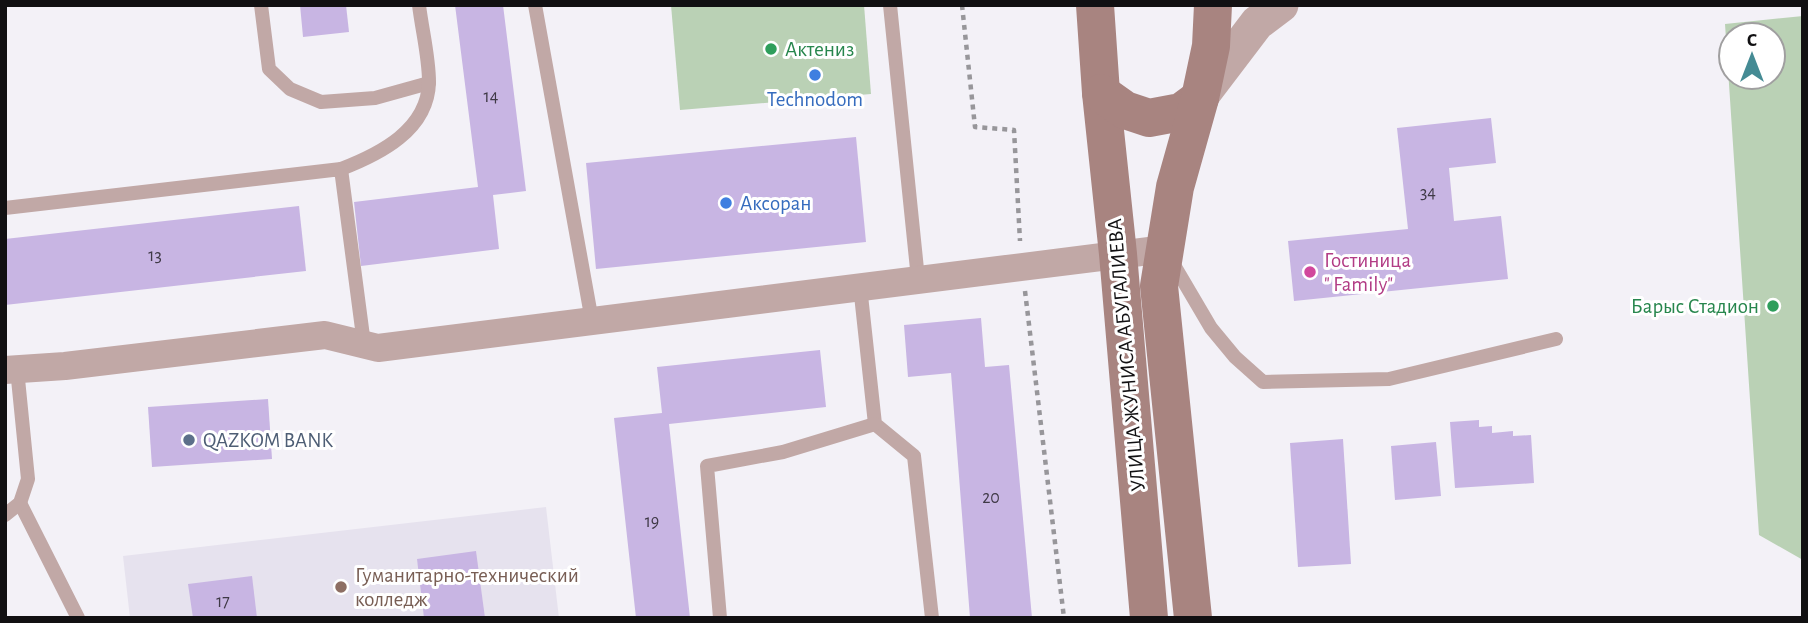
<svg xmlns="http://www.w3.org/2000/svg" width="1808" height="623" viewBox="0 0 1808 623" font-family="'Alegreya Sans',sans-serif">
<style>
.built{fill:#e6e2ee}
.green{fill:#bad1b5;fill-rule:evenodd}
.building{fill:#c8b5e3}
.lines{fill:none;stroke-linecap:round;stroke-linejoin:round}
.path{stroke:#97969a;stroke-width:4.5;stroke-dasharray:5 5;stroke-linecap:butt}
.service{stroke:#c1a8a6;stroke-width:14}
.minor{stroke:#c1a8a6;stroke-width:28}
.tertiary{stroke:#c1a8a6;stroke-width:35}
.secondary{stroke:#a88480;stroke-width:38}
.leisure-dot{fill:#2e9e5b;stroke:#fff;stroke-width:2.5}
.shop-dot{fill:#3f7fe0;stroke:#fff;stroke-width:2.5}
.hotel-dot{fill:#d1479c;stroke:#fff;stroke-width:2.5}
.service-dot{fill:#5c6f8a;stroke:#fff;stroke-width:2.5}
.education-dot{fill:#8d6e63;stroke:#fff;stroke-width:2.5}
.labels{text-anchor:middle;stroke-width:6;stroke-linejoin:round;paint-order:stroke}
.number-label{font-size:18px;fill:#3f3946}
.leisure-label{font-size:21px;fill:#27864d;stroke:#fff;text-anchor:start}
.shop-label{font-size:21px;fill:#366cbe;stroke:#fff}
.hotel-label{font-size:21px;fill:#b23c85;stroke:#fff;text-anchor:start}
.street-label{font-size:21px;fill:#111012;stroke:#fff}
.service-label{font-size:21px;fill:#4e5e75;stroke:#fff;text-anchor:start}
.education-label{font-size:21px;fill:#785e54;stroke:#fff;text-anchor:start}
</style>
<rect width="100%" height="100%" fill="#f3f1f7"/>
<polygon class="built" points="546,507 559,618 130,618 123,556"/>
<g class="green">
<polygon points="671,5 864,5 871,94 680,110"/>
<path d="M1803,16V560L1759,535L1725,24ZM1731,35H1773V77H1731Z"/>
</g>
<g class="building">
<polygon points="300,5 346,5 349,32 303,37"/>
<polygon points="455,5 503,5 526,191 493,195 499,249 361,266 354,202 478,187"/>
<polygon points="1491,118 1496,163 1449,168 1454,221 1501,216 1508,279 1294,301 1288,241 1408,229 1397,128"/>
<polygon points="856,137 866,242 596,269 586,163"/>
<polygon points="299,206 306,271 5,305 5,239"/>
<polygon points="981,318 985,367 1009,365 1032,618 970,618 951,373 908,377 904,325"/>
<polygon points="820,350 826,407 669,424 690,618 636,618 614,418 662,413 657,367"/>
<polygon points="268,399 272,459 152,467 148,407"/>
<polygon points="1479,420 1479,427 1492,426 1492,433 1513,431 1513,436 1531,435 1534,483 1455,488 1450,422"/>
<polygon points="1343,439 1351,564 1298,567 1290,443"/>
<polygon points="1436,442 1441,496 1395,500 1391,446"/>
<polygon points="476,551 485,618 424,618 417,559"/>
<polygon points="252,576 257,618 193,618 188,584"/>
</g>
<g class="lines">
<g class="path">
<polyline points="962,5 975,127 1014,130 1020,241"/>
<polyline points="1025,291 1064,618"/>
</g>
<g class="service">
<polyline points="261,5 269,69 290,89 321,102 375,98 429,83"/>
<polyline points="535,5 592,321"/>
<polyline points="890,5 918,279"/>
<path d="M341,169C380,154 428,130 429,82C429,57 422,30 419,5"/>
<polyline points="5,208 341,169 364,344"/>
<polyline points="1171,260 1211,328 1235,357 1263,382 1389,379 1556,339"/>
<polyline points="860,286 875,424 914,456 932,618"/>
<polyline points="20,503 78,618"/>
<polyline points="5,515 20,503 28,479 17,369"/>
<polyline points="720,618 707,466 783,452 875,424"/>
</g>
<polyline class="minor" points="5,370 65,366 325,335 378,348 1165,249"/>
<polyline class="tertiary" points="1200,98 1257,23 1281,5"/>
<g class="secondary">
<polyline points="1095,5 1101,93 1118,254 1149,618"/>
<polyline points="1101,93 1125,110 1149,118 1181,112 1200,98"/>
<polyline points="1193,618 1159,286 1175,187 1200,98 1211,46 1213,5"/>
</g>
</g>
<g class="leisure-dot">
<circle cx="771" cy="49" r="7"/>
<circle cx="1773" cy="306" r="7"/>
</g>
<g class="shop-dot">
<circle cx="815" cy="75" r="7"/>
<circle cx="726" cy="203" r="7"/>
</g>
<circle class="hotel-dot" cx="1310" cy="272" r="7"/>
<circle class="service-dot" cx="189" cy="440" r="7"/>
<circle class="education-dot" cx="341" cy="587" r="7"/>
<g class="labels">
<g class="number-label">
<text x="491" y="102">14</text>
<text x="1428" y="198">34</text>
<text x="155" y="261">13</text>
<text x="991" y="503">20</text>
<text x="652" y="527">19</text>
<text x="223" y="607">17</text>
</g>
<g class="leisure-label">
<text x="785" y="56">Актениз</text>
<text x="1759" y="313" text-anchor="end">Барыс Стадион</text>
</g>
<g class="shop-label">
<text x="815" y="106">Technodom</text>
<text x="740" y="210" text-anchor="start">Аксоран</text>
</g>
<g class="hotel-label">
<text x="1324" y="267">Гостиница<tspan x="1324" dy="24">" Family"</tspan></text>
</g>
<g class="street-label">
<text transform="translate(1126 355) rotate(-95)" y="7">УЛИЦА ЖУНИСА АБУГАЛИЕВА</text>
</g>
<g class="service-label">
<text x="203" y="447">QAZKOM BANK</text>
</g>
<g class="education-label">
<text x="355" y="582">Гуманитарно-технический<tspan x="355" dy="24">колледж</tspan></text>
</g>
</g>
<rect width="1808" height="623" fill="none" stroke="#111012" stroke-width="14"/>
<g transform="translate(1752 56)"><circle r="33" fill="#ffffff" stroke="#a09fa0" stroke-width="2"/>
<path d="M0-5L12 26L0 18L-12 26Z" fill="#458b94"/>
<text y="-10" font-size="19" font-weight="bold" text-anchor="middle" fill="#111012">С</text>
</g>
</svg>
